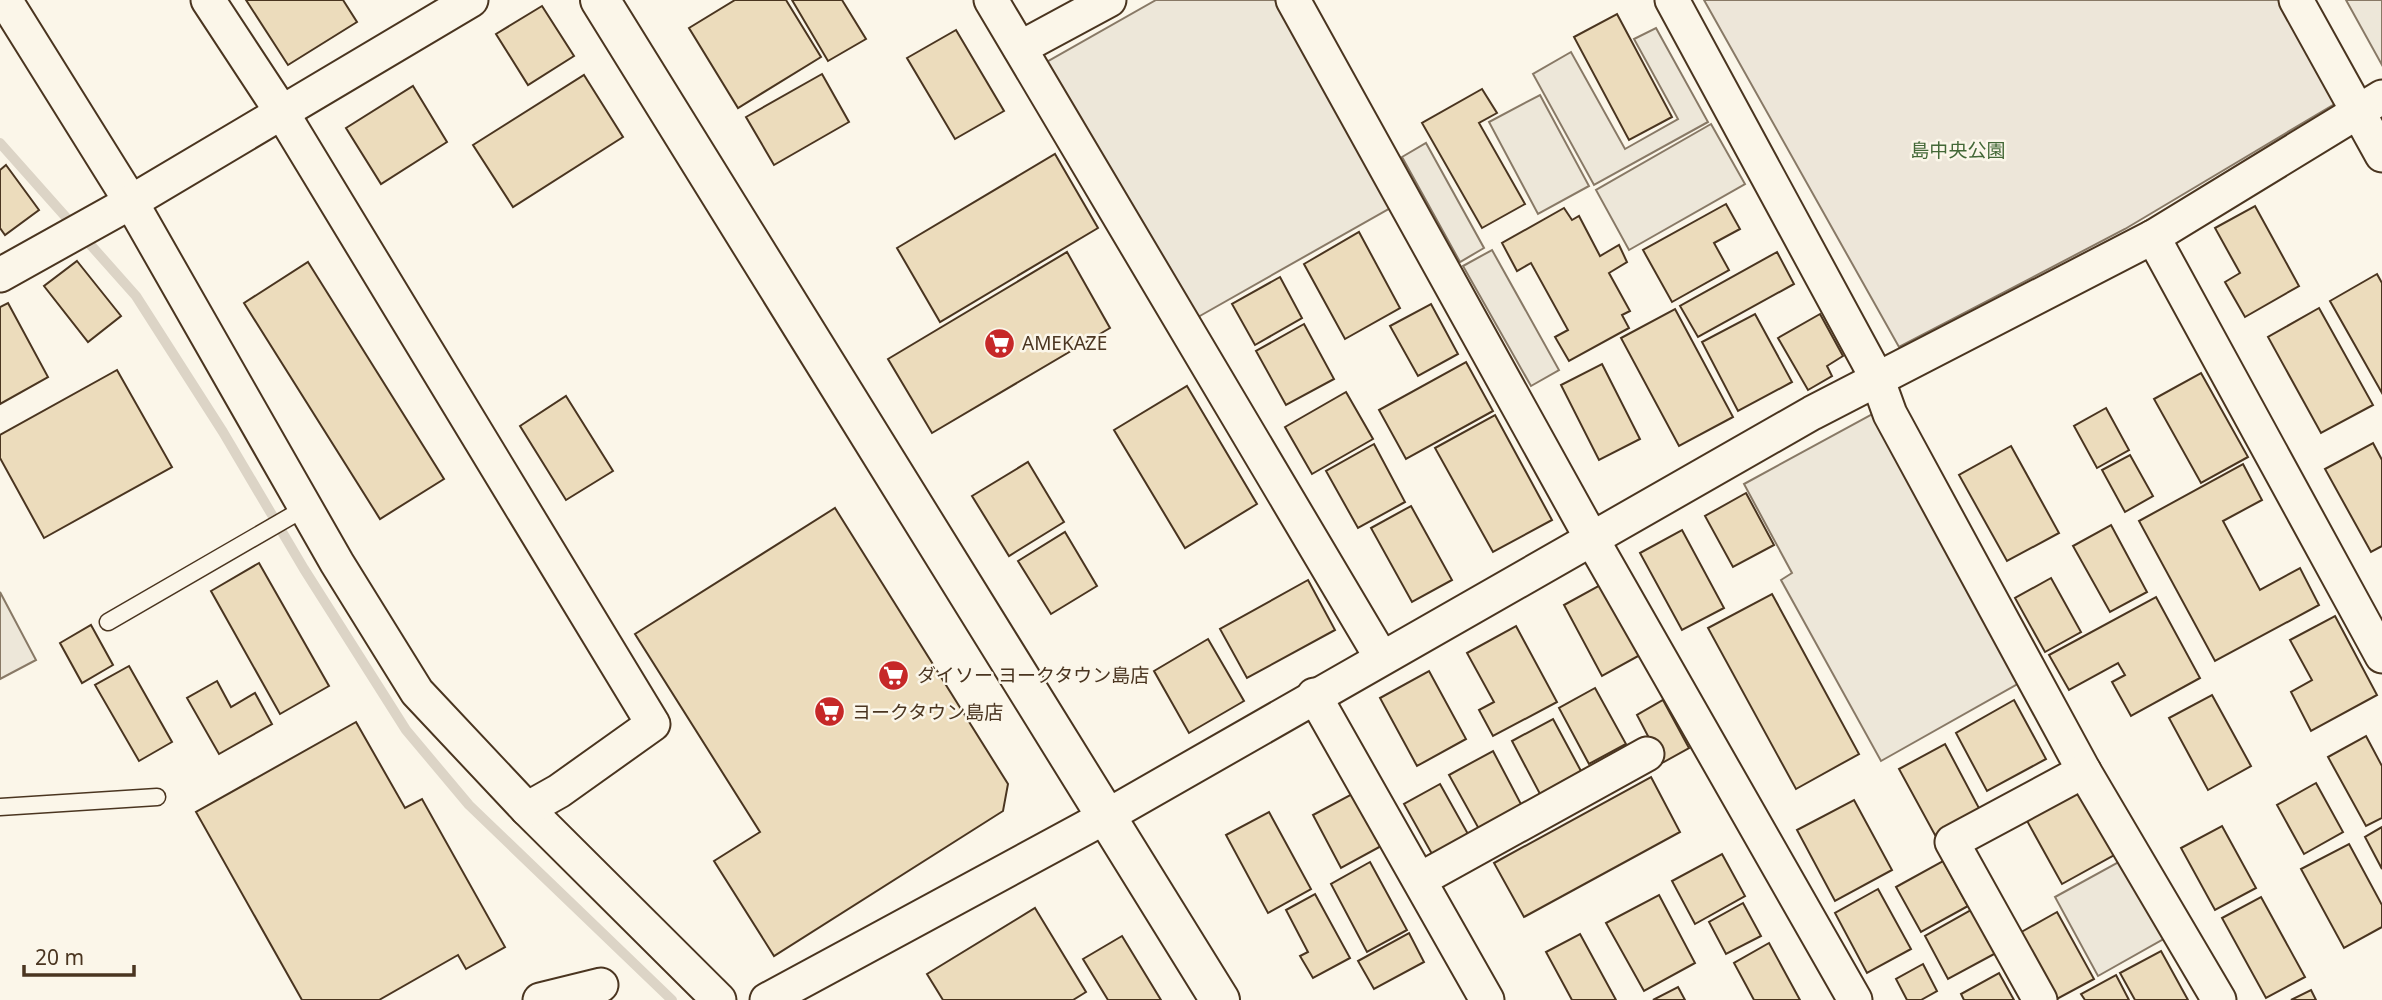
<svg xmlns="http://www.w3.org/2000/svg" width="2382" height="1000" viewBox="0 0 2382 1000" font-family="'Noto Sans','Noto Sans JP',sans-serif">
<style>
.green{fill:#ede6d9;stroke:#887966;stroke-width:2}
.parking{fill:#ede7d9;stroke:#887966;stroke-width:2}
.lines{fill:none;stroke-linecap:round;stroke-linejoin:round}
.stream{stroke:#dcd4c6;stroke-width:10}
.building{fill:#ecdcbc;stroke:#4a3520;stroke-width:2}
.service-casing{stroke:#4a3520;stroke-width:19}
.minor-casing{stroke:#4a3520;stroke-width:37}
.tertiary-casing{stroke:#4a3520;stroke-width:42}
.service{stroke:#fbf6e9;stroke-width:16}
.minor{stroke:#fbf6e9;stroke-width:33}
.tertiary{stroke:#fbf6e9;stroke-width:38}
.labels{text-anchor:middle;stroke-width:5;stroke-linejoin:round;paint-order:stroke}
.park-label{font-size:19px;fill:#436837;stroke:#fbf6e9}
.poi-label{font-size:19px;fill:#4a3520;stroke:#fbf6e9;text-anchor:start}
</style>
<rect width="100%" height="100%" fill="#fbf6e9"/>
<polygon class="green" points="1704,0 2281,0 2338,102 2125,229 1899,347"/>
<g class="parking">
<polygon points="1156,0 1275,0 1392,207 1191,321 1045,63"/>
<polygon points="2346,0 2382,0 2382,65"/>
<polygon points="1656,28 1708,122 1594,185 1533,74 1571,52 1625,149 1678,119 1634,39"/>
<polygon points="1540,95 1589,186 1538,214 1489,122"/>
<polygon points="1711,124 1745,184 1629,250 1596,190"/>
<polygon points="1426,143 1484,248 1460,262 1402,157"/>
<polygon points="1492,250 1559,370 1531,386 1463,266"/>
<polygon points="1876,412 2021,682 1881,761 1781,580 1792,573 1744,484"/>
<polygon points="0,592 36,660 0,679"/>
<polygon points="2124,859 2167,937 2098,976 2055,897"/>
</g>
<g class="lines">
<polyline class="stream" points="0,143 136,296 223,432 304,569 406,730 469,805 672,1000"/>
</g>
<g class="building">
<polygon points="246,0 343,0 357,22 288,65"/>
<polygon points="735,0 786,0 821,57 738,108 689,28"/>
<polygon points="792,0 842,0 866,39 828,61"/>
<polygon points="542,6 574,56 528,85 496,34"/>
<polygon points="1617,14 1672,117 1629,140 1574,37"/>
<polygon points="956,30 1004,111 955,139 907,58"/>
<polygon points="822,74 849,122 774,165 746,117"/>
<polygon points="584,75 623,137 513,207 473,145"/>
<polygon points="413,86 447,142 381,184 346,128"/>
<polygon points="1482,89 1497,113 1479,123 1525,204 1482,228 1422,123"/>
<polygon points="1055,154 1098,228 940,322 897,248"/>
<polygon points="6,165 39,210 5,235 0,228 0,170"/>
<polygon points="1726,204 1740,229 1714,243 1729,270 1672,302 1643,250"/>
<polygon points="2255,206 2299,286 2245,317 2225,282 2240,273 2215,228"/>
<polygon points="1564,208 1572,220 1579,216 1600,256 1619,245 1627,262 1609,273 1630,311 1622,315 1629,328 1569,361 1555,337 1568,330 1531,263 1517,271 1502,243"/>
<polygon points="1359,232 1400,308 1345,339 1304,264"/>
<polygon points="1067,252 1110,328 932,433 888,359"/>
<polygon points="1777,252 1794,284 1698,337 1680,306"/>
<polygon points="77,261 121,316 88,342 44,286"/>
<polygon points="308,262 444,479 380,519 244,303"/>
<polygon points="2377,274 2382,283 2382,393 2330,301"/>
<polygon points="1280,277 1302,318 1255,345 1232,304"/>
<polygon points="8,303 48,377 0,404 0,307"/>
<polygon points="1431,304 1458,354 1418,376 1390,326"/>
<polygon points="2319,308 2373,405 2321,433 2268,337"/>
<polygon points="1675,309 1733,417 1679,446 1621,338"/>
<polygon points="1755,314 1792,382 1738,411 1702,342"/>
<polygon points="1820,314 1843,356 1827,366 1832,376 1808,390 1778,338"/>
<polygon points="1304,324 1334,379 1286,405 1256,351"/>
<polygon points="1466,362 1493,411 1406,459 1379,410"/>
<polygon points="1602,364 1640,439 1599,460 1561,385"/>
<polygon points="117,370 172,467 44,538 0,458 0,435"/>
<polygon points="2201,373 2248,457 2201,483 2154,399"/>
<polygon points="1187,386 1257,504 1185,548 1114,430"/>
<polygon points="1346,392 1373,439 1312,474 1285,427"/>
<polygon points="566,396 613,471 566,500 520,426"/>
<polygon points="2106,408 2129,450 2097,468 2074,426"/>
<polygon points="1495,415 1552,520 1493,552 1435,448"/>
<polygon points="2373,443 2382,460 2382,546 2371,552 2325,469"/>
<polygon points="1374,444 1405,502 1358,528 1326,471"/>
<polygon points="2011,446 2059,533 2007,561 1959,475"/>
<polygon points="2130,455 2153,496 2125,512 2102,470"/>
<polygon points="1028,462 1064,522 1009,556 972,496"/>
<polygon points="2243,464 2262,500 2223,521 2260,590 2300,568 2319,605 2215,661 2139,521"/>
<polygon points="1746,493 1774,545 1733,567 1705,516"/>
<polygon points="1411,506 1452,580 1412,602 1371,528"/>
<polygon points="835,508 1008,784 1003,811 774,956 714,861 760,832 635,634"/>
<polygon points="2111,525 2147,592 2110,612 2073,546"/>
<polygon points="1682,530 1724,608 1682,630 1640,553"/>
<polygon points="1065,532 1097,586 1051,614 1018,561"/>
<polygon points="259,563 329,686 280,714 211,591"/>
<polygon points="2051,578 2081,632 2045,652 2015,598"/>
<polygon points="1308,580 1335,630 1247,678 1220,629"/>
<polygon points="1602,584 1640,655 1602,676 1564,605"/>
<polygon points="1772,594 1859,754 1796,789 1708,628"/>
<polygon points="2156,597 2200,678 2131,716 2112,682 2125,675 2118,663 2069,690 2049,655"/>
<polygon points="2335,616 2377,695 2311,731 2291,692 2312,680 2290,640"/>
<polygon points="91,625 113,665 82,683 60,643"/>
<polygon points="1516,626 1557,702 1493,736 1479,710 1494,702 1467,653"/>
<polygon points="1208,639 1244,701 1189,733 1154,671"/>
<polygon points="129,666 172,742 139,761 95,685"/>
<polygon points="1429,671 1466,739 1417,766 1380,698"/>
<polygon points="217,681 231,707 255,693 272,724 219,754 187,698"/>
<polygon points="1595,688 1626,744 1589,764 1559,708"/>
<polygon points="2212,695 2251,766 2208,790 2169,718"/>
<polygon points="1663,700 1689,748 1662,763 1637,715"/>
<polygon points="2014,700 2046,759 1987,791 1956,733"/>
<polygon points="1553,719 1581,771 1540,794 1512,741"/>
<polygon points="356,722 405,808 422,799 505,947 466,969 458,955 379,1000 302,1000 196,812"/>
<polygon points="2366,736 2382,766 2382,818 2366,826 2328,757"/>
<polygon points="1945,744 1980,810 1935,835 1899,769"/>
<polygon points="1493,751 1522,806 1479,829 1449,775"/>
<polygon points="1651,777 1680,832 1524,917 1494,863"/>
<polygon points="2316,783 2343,832 2304,854 2277,805"/>
<polygon points="1440,784 1468,834 1432,854 1404,804"/>
<polygon points="2081,789 2116,854 2062,884 2026,819"/>
<polygon points="1354,793 1383,845 1341,868 1313,815"/>
<polygon points="1854,800 1892,870 1835,901 1797,830"/>
<polygon points="1269,812 1311,889 1268,913 1226,835"/>
<polygon points="2222,826 2256,888 2215,910 2181,848"/>
<polygon points="2382,827 2382,869 2365,837"/>
<polygon points="2349,844 2382,905 2382,927 2344,948 2301,869"/>
<polygon points="1722,854 1745,896 1695,924 1672,881"/>
<polygon points="1943,861 1968,906 1921,932 1896,887"/>
<polygon points="1370,862 1407,930 1367,952 1331,884"/>
<polygon points="1878,889 1911,949 1867,973 1835,913"/>
<polygon points="1315,894 1350,958 1313,978 1300,956 1308,952 1286,910"/>
<polygon points="1659,895 1695,963 1644,991 1606,923"/>
<polygon points="2261,897 2305,977 2266,998 2222,918"/>
<polygon points="1743,903 1761,936 1726,954 1709,922"/>
<polygon points="1035,908 1086,992 1073,1000 943,1000 927,974"/>
<polygon points="1973,909 1996,953 1948,979 1925,936"/>
<polygon points="2057,912 2094,979 2055,1000 2016,935"/>
<polygon points="1409,933 1424,962 1374,989 1358,961"/>
<polygon points="1580,934 1616,1000 1572,1000 1546,952"/>
<polygon points="1122,936 1161,1000 1108,1000 1083,959"/>
<polygon points="1769,943 1800,1000 1754,1000 1734,963"/>
<polygon points="2161,951 2188,1000 2135,1000 2120,973"/>
<polygon points="1923,964 1937,991 1921,1000 1907,1000 1896,979"/>
<polygon points="1999,973 2014,1000 1964,1000 1961,994"/>
<polygon points="2116,975 2129,1000 2085,1000 2081,994"/>
<polygon points="1678,987 1685,1000 1653,1000"/>
<polygon points="2311,990 2316,1000 2291,1000"/>
</g>
<g class="lines">
<defs>
<g id="service">
<polyline points="108,622 305,508"/>
<polyline points="0,807 157,797"/>
</g>
<g id="minor">
<polyline points="5,0 131,202 337,563 417,692 527,809 719,1000"/>
<polyline points="208,0 281,111 653,724 559,791 527,809"/>
<polyline points="991,0 1381,657"/>
<polyline points="1293,0 1593,541 1855,1000"/>
<polyline points="1672,0 1877,378 1890,414 2084,771 2219,1000"/>
<polyline points="2296,0 2382,155"/>
<polyline points="1020,48 1109,0"/>
<polyline points="2153,237 2382,656"/>
<polyline points="0,275 131,202 471,0"/>
<polyline points="1314,695 1487,1000"/>
<polyline points="1421,879 1647,754"/>
<polyline points="540,1000 601,985"/>
<polyline points="767,1000 1107,816 1812,413 2153,237 2382,97"/>
<polyline points="2040,1000 1952,842 2084,771"/>
</g>
<polyline id="tertiary" points="600,0 1220,1000"/>
</defs>
<use href="#service" class="service-casing"/>
<use href="#minor" class="minor-casing"/>
<use href="#tertiary" class="tertiary-casing"/>
<use href="#service" class="service"/>
<use href="#minor" class="minor"/>
<use href="#tertiary" class="tertiary"/>
</g>
<defs>
<symbol id="supermarket-disc" viewBox="-11 -11 22 22"><circle r="9.5" fill="#c62828" stroke="#fbf6e9"/><path d="M-6-5.5h2.5l.6 2H6L4.5 2H-2.5L-4.4-4H-6ZM-1.5 3.2a1.3 1.3 0 1 0 .1 0ZM3 3.2a1.3 1.3 0 1 0 .1 0Z" fill="#fff"/></symbol>
</defs>
<g fill-rule="evenodd">
<use href="#supermarket-disc" x="982" y="326" width="35" height="35"/>
<use href="#supermarket-disc" x="876" y="658" width="35" height="35"/>
<use href="#supermarket-disc" x="812" y="694" width="35" height="35"/>
</g>
<g class="labels">
<g class="park-label">
<text x="1958" y="157">島中央公園</text>
</g>
<g class="poi-label">
<text x="1022" y="350">AMEKAZE</text>
<text x="917" y="682">ダイソー ヨークタウン島店</text>
<text x="852" y="719">ヨークタウン島店</text>
</g>
</g>
<path d="M24 965v10h110v-10" fill="none" stroke="#4a3520" stroke-width="3.5"/>
<text x="35" y="965" font-size="21" fill="#4a3520" stroke="#fbf6e9" stroke-width="5" paint-order="stroke">20 m</text>
</svg>
